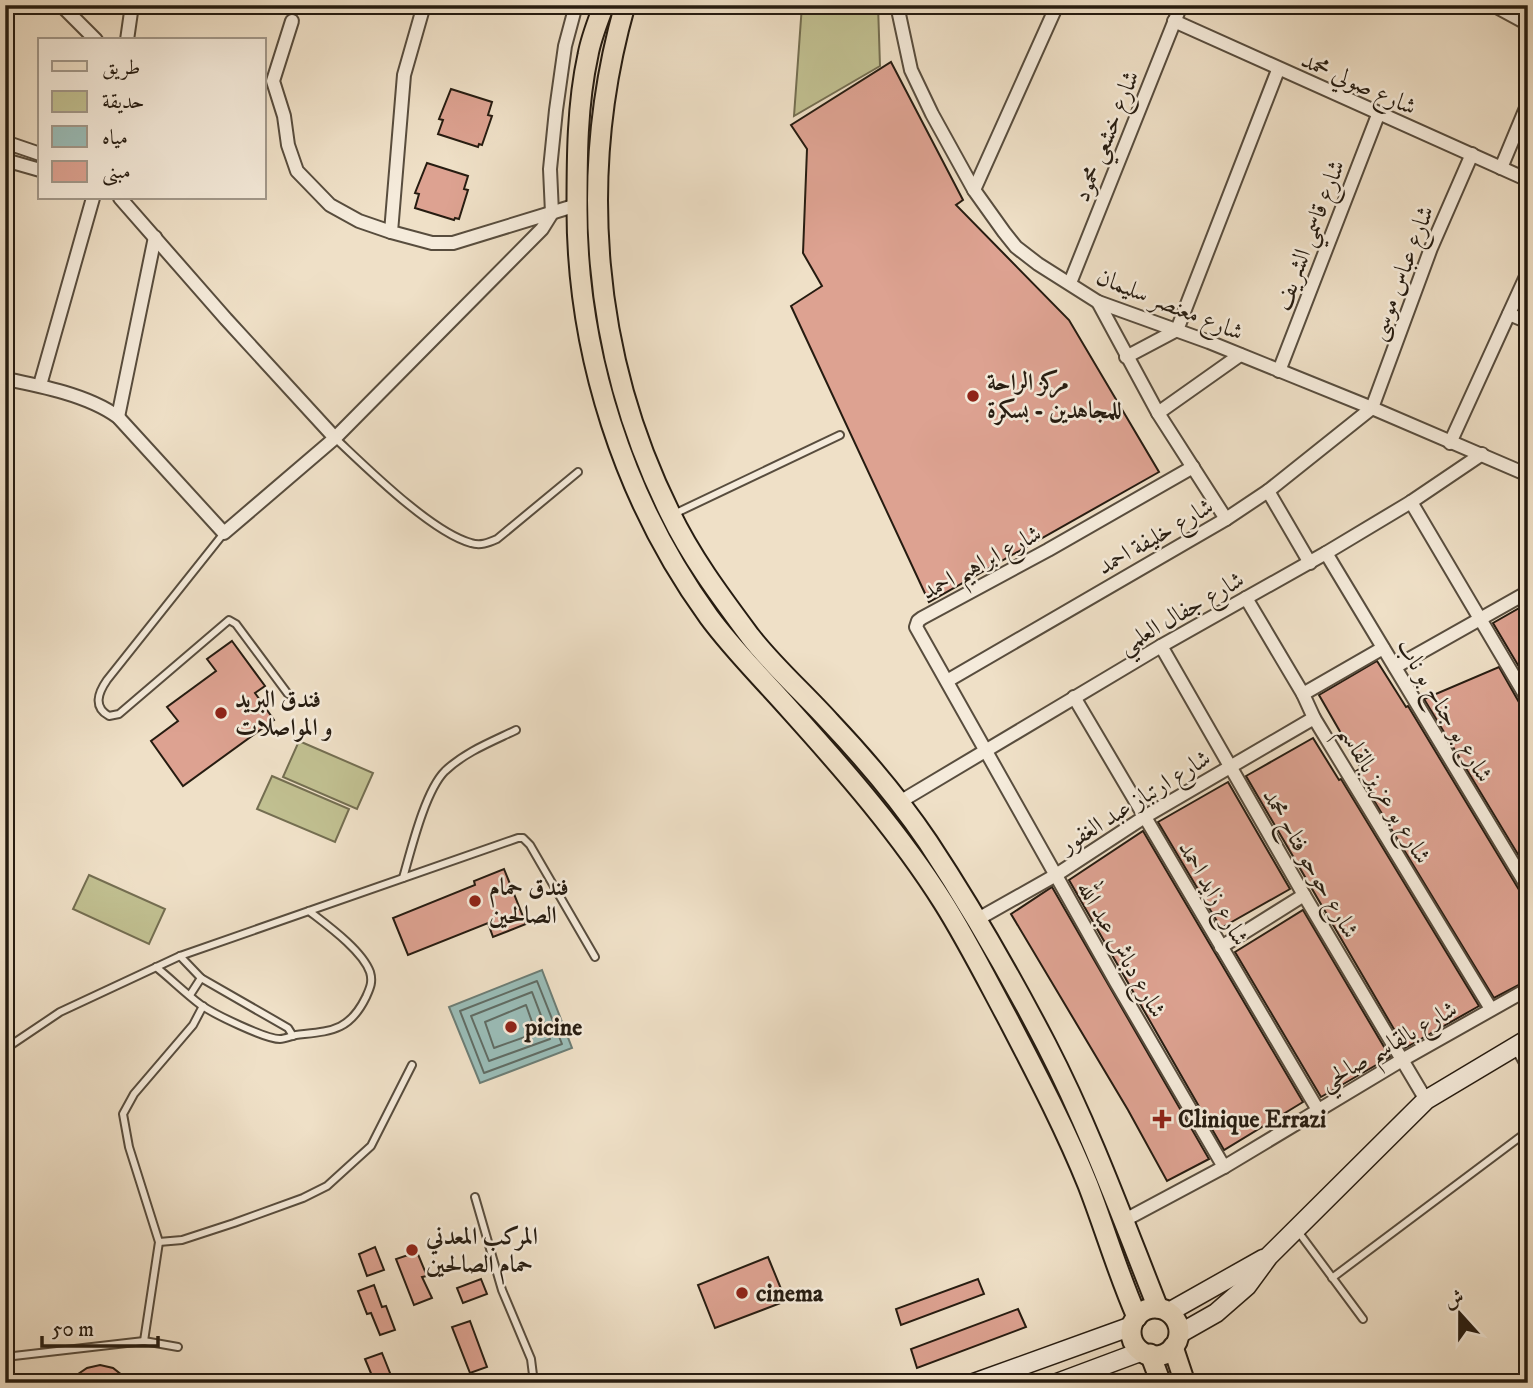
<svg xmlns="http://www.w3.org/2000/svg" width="1533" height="1388" viewBox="0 0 1533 1388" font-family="'IM FELL DW Pica',Amiri,serif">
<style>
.green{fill:#c1c091;stroke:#746e51;stroke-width:2}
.water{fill:#9abdb8;stroke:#6c7d75;stroke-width:2}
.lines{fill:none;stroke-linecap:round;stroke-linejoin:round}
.shore{stroke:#606c64;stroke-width:2}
.building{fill:#dda291;stroke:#261c11;stroke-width:2}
.lane-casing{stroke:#584d3e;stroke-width:10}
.street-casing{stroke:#584d3e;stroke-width:16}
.secondary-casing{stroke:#261c11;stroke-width:21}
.primary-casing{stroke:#261c11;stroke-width:23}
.lane{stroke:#f5ebdb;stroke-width:6}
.street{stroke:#f5ebdb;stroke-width:12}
.secondary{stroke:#f5ebdb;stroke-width:18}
.primary{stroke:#efe0c7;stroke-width:19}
.poi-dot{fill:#8f2418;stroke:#f5ebdb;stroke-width:2.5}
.labels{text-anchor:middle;stroke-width:5;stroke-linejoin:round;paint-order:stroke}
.street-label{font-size:24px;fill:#261c11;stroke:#f5ebdb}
.poi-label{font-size:24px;font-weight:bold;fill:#261c11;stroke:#f5ebdb;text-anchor:start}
</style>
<rect width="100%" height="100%" fill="#efe0c7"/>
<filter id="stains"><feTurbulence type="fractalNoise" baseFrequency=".00286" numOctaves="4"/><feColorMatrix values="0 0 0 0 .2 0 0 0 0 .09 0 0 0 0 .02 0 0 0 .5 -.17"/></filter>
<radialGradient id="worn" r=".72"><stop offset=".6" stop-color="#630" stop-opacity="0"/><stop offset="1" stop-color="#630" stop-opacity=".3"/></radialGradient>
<g class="green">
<polygon points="802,5 878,5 880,66 794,116"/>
<polygon points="299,741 373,773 357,809 283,777"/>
<polygon points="272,776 349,809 335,842 257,809"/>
<polygon points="89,875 165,909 149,944 73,909"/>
</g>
<polygon class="water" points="542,970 572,1048 480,1083 449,1007"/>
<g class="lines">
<g class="shore">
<polygon points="537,981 562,1044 484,1073 460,1011"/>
<polygon points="532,992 550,1039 489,1061 471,1016"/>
<polygon points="526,1005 536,1033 494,1048 485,1022"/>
</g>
</g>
<g class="building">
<polygon points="891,62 963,200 956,205 1069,320 1159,472 929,602 791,306 822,286 803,253 807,149 791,125"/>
<polygon points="451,89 492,102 488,115 492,116 482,145 479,144 478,147 438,134 443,120 439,119"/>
<polygon points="427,163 468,176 464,189 468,190 459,219 455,218 454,220 415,208 419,194 415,193"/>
<polygon points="1528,603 1528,682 1493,623"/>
<polygon points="232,641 265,686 255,693 274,720 183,786 151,741 178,721 167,707 216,671 207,659"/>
<polygon points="1377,661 1406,707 1408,706 1521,893 1528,897 1528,980 1494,998 1356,771 1361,768 1319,695"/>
<polygon points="1499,667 1520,704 1528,709 1528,871 1424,699"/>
<polygon points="1313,738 1339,780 1341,779 1479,1006 1405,1048 1246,776"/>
<polygon points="1228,782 1290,889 1221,928 1158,822"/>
<polygon points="1143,831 1303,1102 1224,1150 1069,880"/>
<polygon points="504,869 526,924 493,937 488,923 408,955 393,918 475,885 474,881"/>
<polygon points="1052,887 1209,1159 1167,1181 1128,1110 1011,914"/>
<polygon points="1303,910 1390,1057 1321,1097 1235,952"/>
<polygon points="375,1247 384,1270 367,1276 359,1254"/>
<polygon points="417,1252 427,1276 422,1277 432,1298 414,1305 396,1259"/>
<polygon points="768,1257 786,1301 715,1328 698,1285"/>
<polygon points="481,1279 487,1294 463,1303 457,1288"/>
<polygon points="978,1279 984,1294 901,1325 896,1309"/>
<polygon points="374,1285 382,1307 386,1306 395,1330 380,1335 371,1313 367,1314 358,1291"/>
<polygon points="1018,1309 1026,1327 917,1368 911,1349"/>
<polygon points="470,1321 487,1367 470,1373 452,1327"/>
<polygon points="382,1353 394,1383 375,1383 365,1359"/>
<polygon points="100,1365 113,1368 132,1383 65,1383 87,1368"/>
</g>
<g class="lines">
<defs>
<g id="lane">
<path d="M335,438C366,467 431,532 471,543C480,546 488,543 497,539L578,472"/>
<polyline points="674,514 840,435"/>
<path d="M224,533L107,680C98,693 93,707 109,716L119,714L229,620L236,624L288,694"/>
<path d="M403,878C411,850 425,791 445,771C465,752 491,742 516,730"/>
<polyline points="180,956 201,978 288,1028 293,1036"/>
<path d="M156,967C171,979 185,993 201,1005C214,1014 265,1039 280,1039C285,1039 291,1036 296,1035C330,1031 349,1032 366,997C370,988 373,982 370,972C362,950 327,925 309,911"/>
<polyline points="190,995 201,978"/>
<polyline points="5,1049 60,1012 180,956 518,838 523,838 530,845 595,957"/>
<polyline points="1515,1049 1528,1072"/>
<polyline points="475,1197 502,1290 531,1359 534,1383"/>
<polyline points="1297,1230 1363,1319"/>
<polyline points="159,1242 182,1240 234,1223 303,1198 327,1186 371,1146 412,1065"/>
<polyline points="1332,1278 1528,1131"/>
<polyline points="144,1341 159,1242 129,1147 123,1114 134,1094 193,1025 203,1006"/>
<polyline points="5,1357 144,1341 178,1347"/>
</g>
<g id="street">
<polyline points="61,5 96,40"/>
<polyline points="424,5 404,75 391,232 432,243 453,243 577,205"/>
<polyline points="897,5 911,70 932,114 974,190 1004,232 1016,247 1038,264 1098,302 1209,342 1372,408 1528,475"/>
<polyline points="1493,5 1528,24"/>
<polyline points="292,21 273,81 284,116 288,145 297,171 330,205 359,221 391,232"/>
<polyline points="1174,21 1528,180"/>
<polyline points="127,40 132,5"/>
<polyline points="5,142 40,154"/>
<polyline points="5,160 40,170"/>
<polyline points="1501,168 1528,103"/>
<polyline points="974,190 1057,5"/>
<polyline points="120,198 226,319 335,438"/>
<polyline points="1070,283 1181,5"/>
<polyline points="1098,302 1158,413 1226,519"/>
<polyline points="1509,314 1528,322"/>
<polyline points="1126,357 1177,330 1278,70"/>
<polyline points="1279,371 1378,115"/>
<path d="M5,379C41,386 88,395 118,417L224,533L335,438L542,229L552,213L550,169L556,110L565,46L576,5"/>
<polyline points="40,385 93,198"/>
<polyline points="1158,413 1240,355"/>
<polyline points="118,417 155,237"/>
<polyline points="1450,443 1528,272"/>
<polyline points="1193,467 1048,550 922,618 918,621 916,627 1116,982 1224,1167"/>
<polyline points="1268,491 1310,563"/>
<polyline points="1411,502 1528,700"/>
<polyline points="1326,553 1528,888"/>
<polyline points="1246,598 1303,694 1314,718 1491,1009"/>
<polyline points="1161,646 1304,895 1426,1100"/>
<polyline points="1395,667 1528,592"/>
<polyline points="947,681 1226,519 1268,491 1372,408 1431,248 1472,154"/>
<polyline points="1303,694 1383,648"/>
<polyline points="1074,697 1318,1110"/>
<polyline points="898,803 1161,646 1326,553 1411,502 1482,454"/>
<polyline points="978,919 1056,875 1146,816 1314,718"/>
<polyline points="1221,947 1304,895"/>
<polyline points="1123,1221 1224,1167 1402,1060 1528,989"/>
</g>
<g id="secondary">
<polyline points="1169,1312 1263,1259"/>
<polyline points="1179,1334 1216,1313 1247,1286 1269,1256 1426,1100 1528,1039"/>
<polyline points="974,1383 1132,1326"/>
<polyline points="1057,1383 1140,1352"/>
</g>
<g id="primary">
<path d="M604,5C598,21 591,38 588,55C577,105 577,158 577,209C577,353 624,500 709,617C734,651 764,680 792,712C846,772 900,834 943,902C967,940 987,980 1008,1019C1036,1073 1065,1128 1088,1185C1105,1229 1118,1274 1137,1317"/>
<path d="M625,5C577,174 592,356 670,513C691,557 721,597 750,636C774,667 804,693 830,722C865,759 899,799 928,842C971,907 1010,975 1046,1044C1090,1129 1123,1220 1158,1308"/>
<circle cx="1155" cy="1332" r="24"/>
<polyline points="1173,1347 1185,1383"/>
<polyline points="1150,1354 1161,1383"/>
</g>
</defs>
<use href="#lane" class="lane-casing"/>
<use href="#street" class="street-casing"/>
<use href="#secondary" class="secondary-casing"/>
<use href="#primary" class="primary-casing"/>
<use href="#lane" class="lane"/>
<use href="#street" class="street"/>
<use href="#secondary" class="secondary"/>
<use href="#primary" class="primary"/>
</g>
<g class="poi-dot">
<circle cx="973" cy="396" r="7"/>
<circle cx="221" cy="713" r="7"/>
<circle cx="475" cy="901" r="7"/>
<circle cx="511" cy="1027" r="7"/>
<path d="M1158.5 1108.5h7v7h7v7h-7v7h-7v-7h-7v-7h7z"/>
<circle cx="412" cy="1250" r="7"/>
<circle cx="742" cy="1293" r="7"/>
</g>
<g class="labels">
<g class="street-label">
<text transform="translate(1359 83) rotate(24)" y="8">شارع صولي محمد</text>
<text transform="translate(1106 136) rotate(-68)" y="8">شارع خشعي محمود</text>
<text transform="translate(1309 235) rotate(-69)" y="8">شارع قاسمي الشريف</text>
<text transform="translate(1401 273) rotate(-69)" y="8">شارع عباس موسى</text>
<text transform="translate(1170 304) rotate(22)" y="8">شارع معنصر سليمان</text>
<text transform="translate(1155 536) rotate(-30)" y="8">شارع خليفة احمد</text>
<text transform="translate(981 562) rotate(-28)" y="8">شارع ابراهيم احمد</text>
<text transform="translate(1181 612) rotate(-30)" y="8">شارع جفال العلمي</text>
<text transform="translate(1445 710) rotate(59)" y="8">شارع بو جناح بو ناب</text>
<text transform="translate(1385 794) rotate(59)" y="8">شارع بو عزيز بالقاسم</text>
<text transform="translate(1135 801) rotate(-32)" y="8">شارع ارتباز عبد الغفور</text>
<text transform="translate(1311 863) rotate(60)" y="8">شارع حوحو فتاح محمد</text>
<text transform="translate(1214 893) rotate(60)" y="8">شارع زايد احمد</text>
<text transform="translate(1122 949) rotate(60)" y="8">شارع دباش عبد الله</text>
<text transform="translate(1388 1045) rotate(-30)" y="8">شارع بالقاسم صالحي</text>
</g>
<g class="poi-label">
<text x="987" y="390">مركز الراحة<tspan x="987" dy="28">للمجاهدين - بسكرة</tspan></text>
<text x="235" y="707">فندق البريد<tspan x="235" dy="28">و المواصلات</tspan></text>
<text x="489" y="895">فندق حمام<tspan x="489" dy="28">الصالحين</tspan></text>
<text x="525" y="1035">picine</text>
<text x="1178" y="1127">Clinique Errazi</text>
<text x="426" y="1244">المركب المعدني<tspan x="426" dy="28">حمام الصالحين</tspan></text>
<text x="756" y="1301">cinema</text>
</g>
</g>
<rect width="1533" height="1388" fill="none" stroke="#efe0c7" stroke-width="28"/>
<rect x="7" y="7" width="1519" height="1374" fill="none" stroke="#261c11" stroke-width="3.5"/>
<rect x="14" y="14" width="1505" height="1360" fill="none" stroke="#261c11" stroke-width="2"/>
<rect x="38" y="38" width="228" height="161" fill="#f5ebdb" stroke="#a2988a" stroke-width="2"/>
<rect x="52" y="61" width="35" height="10" fill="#efe0c7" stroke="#a2988a" stroke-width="2"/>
<text x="102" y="74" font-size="21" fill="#261c11">طريق</text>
<rect x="52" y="91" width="35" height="21" fill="#c1c091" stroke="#a2988a" stroke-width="2"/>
<text x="102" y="108" font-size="21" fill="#261c11">حديقة</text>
<rect x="52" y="126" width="35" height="21" fill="#9abdb8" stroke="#a2988a" stroke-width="2"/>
<text x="102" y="144" font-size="21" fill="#261c11">مياه</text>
<rect x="52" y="161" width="35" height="21" fill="#dda291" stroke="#a2988a" stroke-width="2"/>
<text x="102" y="178" font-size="21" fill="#261c11">مبنى</text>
<g transform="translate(1460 1314) rotate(339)" stroke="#f5ebdb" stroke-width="5" paint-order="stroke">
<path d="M0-5L12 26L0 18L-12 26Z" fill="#261c11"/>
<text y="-10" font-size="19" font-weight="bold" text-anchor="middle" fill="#261c11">ش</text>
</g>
<path d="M42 1336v10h116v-10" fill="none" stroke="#261c11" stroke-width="3.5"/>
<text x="52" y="1336" font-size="21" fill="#261c11" stroke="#f5ebdb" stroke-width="5" paint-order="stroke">50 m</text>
<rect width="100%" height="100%" filter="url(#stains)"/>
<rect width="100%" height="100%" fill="url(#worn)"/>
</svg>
